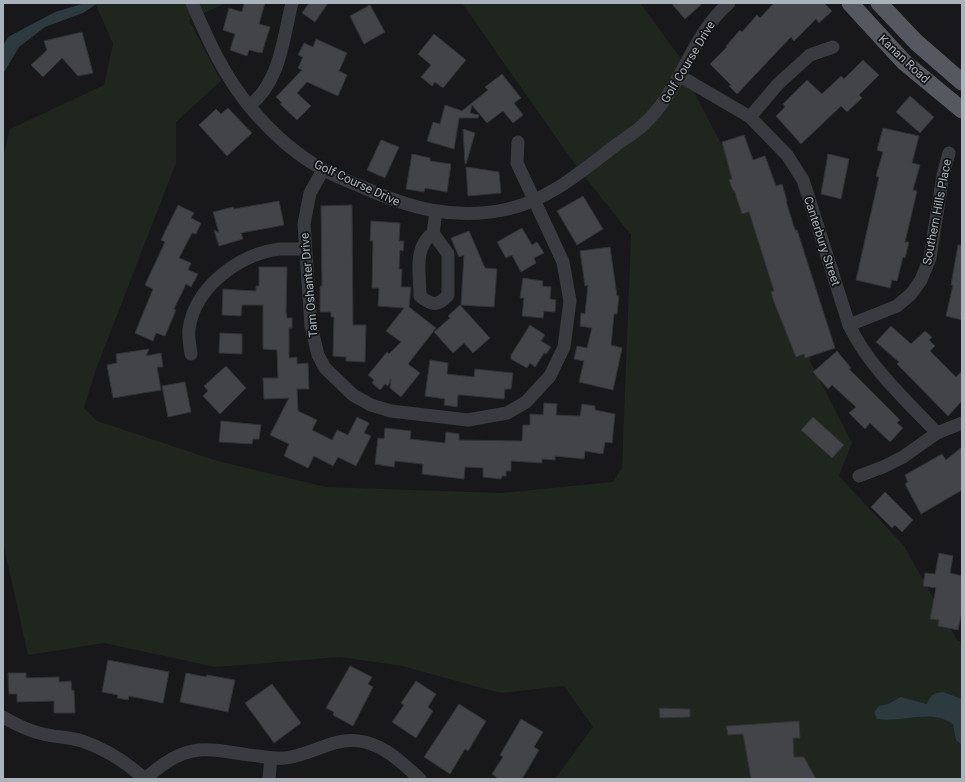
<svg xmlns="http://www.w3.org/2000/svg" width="965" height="782" viewBox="0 0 965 782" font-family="Roboto,sans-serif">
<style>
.green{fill:#1e261e}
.water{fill:#2d3a3f}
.building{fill:#424447;stroke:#323336}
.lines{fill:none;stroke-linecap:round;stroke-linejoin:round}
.minor{stroke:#393b40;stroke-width:13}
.major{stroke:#55595f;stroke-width:17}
.labels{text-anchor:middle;stroke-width:3.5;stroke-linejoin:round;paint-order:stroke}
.street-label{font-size:12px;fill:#aab2ba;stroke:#131315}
</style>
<rect width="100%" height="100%" fill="#18181a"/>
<polygon class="green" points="95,3 226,3 189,20 221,81 176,122 176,163 95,372 84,408 97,421 214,460 326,487 501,493 613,482 622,468 631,235 576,166 462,3 640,3 679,56 697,98 734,168 804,281 810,361 852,443 839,476 904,546 957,640 962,642 962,779 555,779 593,727 564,686 500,693 402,666 340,657 215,667 104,643 28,655 3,542 3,157 10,129 104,85 113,44"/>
<g class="water">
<polygon points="85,3 98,3 83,13 45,27 19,47 3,74 3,46 8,37 55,12"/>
<path d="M943,692L962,699V745L956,740L953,724C929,708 903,723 877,719L874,712L879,706L888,704L901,697L927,704C930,695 934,693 943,692Z"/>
</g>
<g class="building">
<polygon points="244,3 265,3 259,24 270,27 262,53 249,50 247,56 230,50 235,34 223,30 229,8 242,12"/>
<polygon points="309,3 328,3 315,22 302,13"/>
<polygon points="671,3 703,3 685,19"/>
<polygon points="774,3 824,3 832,11 819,23 816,19 794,41 791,37 737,94 729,86 731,85 710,64 727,47 726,46 740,30 742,32 757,15 760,18"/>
<polygon points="370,5 385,32 364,44 350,16"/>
<polygon points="82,32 93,73 78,76 62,58 43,77 31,65 47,50 44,41"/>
<polygon points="434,34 466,60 443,88 435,82 432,86 421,77 431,65 418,54"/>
<polygon points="316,39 347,53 339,71 347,75 338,96 307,82 297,93 311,106 297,120 280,104 282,103 276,97 302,70 298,68 303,57 298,55 304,43 313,47"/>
<polygon points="863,60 879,75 859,95 862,98 847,112 841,106 801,144 776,116 785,107 783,104 807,80 822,94 841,76 844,79"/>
<polygon points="502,74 521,98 514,103 523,115 513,123 503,111 487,123 472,105 470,113 479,115 478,118 459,118 454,149 427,141 433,122 440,124 445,105 462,111 488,90 485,87"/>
<polygon points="910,96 934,117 920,133 896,112"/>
<polygon points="228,108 252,133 227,156 199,125 216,109 221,114"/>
<polygon points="883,128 919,136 912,163 920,165 913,190 917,191 905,242 909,242 905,258 903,257 897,281 892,280 890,288 856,280 879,177 876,176 883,152 877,150"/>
<polygon points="463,129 475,133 466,164 465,164"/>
<polygon points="744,135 753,160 765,156 776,186 782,184 787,201 786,201 795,230 797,230 835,348 805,358 804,354 796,357 774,302 771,292 774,291 749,212 742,214 734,190 733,190 729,180 732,179 722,142"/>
<polygon points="381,140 399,147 385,178 367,170"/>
<polygon points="412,154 430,158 430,161 451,164 447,192 425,188 424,192 406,189"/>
<polygon points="828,154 849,159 841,199 821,194"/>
<polygon points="466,167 499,172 501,193 468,196"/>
<polygon points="583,196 603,229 577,245 557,211"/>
<polygon points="279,201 284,225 241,233 243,239 219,246 214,230 219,233 213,212 233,207 234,209"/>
<polygon points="178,205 194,213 191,218 201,223 196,234 192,233 179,258 191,263 188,270 198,274 191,287 186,284 174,309 176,310 165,336 156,333 153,341 135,333 153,289 145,285 165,242 161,240"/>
<polygon points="352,205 353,325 366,325 365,362 346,361 346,357 333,356 334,317 331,317 331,312 320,312 320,286 322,286 321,206"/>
<polygon points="371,221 400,223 399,241 404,241 403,251 400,250 399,269 402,269 401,287 411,287 409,307 436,328 408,364 420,373 401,397 390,388 391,379 388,386 385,384 380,390 372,383 374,380 368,375 387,352 389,354 401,342 386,331 404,308 378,306 379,288 372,288 373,241 370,241"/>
<polygon points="522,228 532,245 537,242 544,253 534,258 536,263 521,272 512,255 506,258 497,242"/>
<polygon points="469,231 485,268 497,269 494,307 461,305 464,255 459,257 451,238"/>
<polygon points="958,245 962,245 962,320 946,316 953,285 951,285"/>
<polygon points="610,247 617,296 619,296 617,314 614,314 611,345 622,348 613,390 579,382 584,361 574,359 577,346 587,348 592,328 580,326 581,313 585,314 588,285 585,286 580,251"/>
<polygon points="259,267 287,267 286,312 287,318 292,318 292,328 289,328 289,358 297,357 297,364 308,363 309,389 297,389 298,411 317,420 312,430 332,440 337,430 348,435 357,417 369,423 364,433 371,436 356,466 338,457 333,466 314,456 308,468 284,456 289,444 270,435 289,398 264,399 263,378 278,378 277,350 263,349 263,305 242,305 241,316 222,315 223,289 256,291 256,286 259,286"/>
<polygon points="523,278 543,281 542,286 551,287 550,299 556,300 555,312 544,311 543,318 522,316 524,298 520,298"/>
<polygon points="460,305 490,338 473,353 464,343 453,353 434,332 450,318 448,316"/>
<polygon points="530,325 545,335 541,341 551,347 546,354 544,353 535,367 530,363 527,368 511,359 511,355"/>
<polygon points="891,326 911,344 925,331 932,337 929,340 935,346 930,351 956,377 962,371 962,401 948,416 897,364 899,362 876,342"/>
<polygon points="220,333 242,334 242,354 219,353"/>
<polygon points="149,349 146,356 161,353 163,367 157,367 161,390 113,398 107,365 117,363 116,354"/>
<polygon points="837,351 851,368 849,369 900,420 897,423 903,428 890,442 870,423 865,429 849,413 856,407 832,385 828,389 813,372"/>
<polygon points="430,360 448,363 447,374 474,377 475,369 513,373 511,389 505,389 504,399 462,395 458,395 457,407 444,405 445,399 425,396"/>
<polygon points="226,366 246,388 220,414 203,396 208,391 204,386"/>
<polygon points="185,382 191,412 168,417 162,386"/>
<polygon points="544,403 557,404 556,415 580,416 582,404 595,406 595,410 615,414 612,443 605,442 603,454 585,451 584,459 555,456 555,460 542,459 542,463 511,461 511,471 506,471 506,476 502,476 501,479 483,477 483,468 465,467 464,479 422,474 423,464 395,461 394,467 375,464 378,438 384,439 385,428 411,431 410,439 445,443 446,432 459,434 459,440 522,441 523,425 530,425 530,414 543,415"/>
<polygon points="813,417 844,445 832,458 801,430"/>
<polygon points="221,421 261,425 259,439 253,439 252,444 219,442"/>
<polygon points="962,447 962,490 921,514 905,484 908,482 905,475 942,454 946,460"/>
<polygon points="885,492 913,520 902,532 895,525 892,528 871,507"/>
<polygon points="939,553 953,556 950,573 962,576 962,611 958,630 938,626 939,620 930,619 936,588 923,586 925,573 935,574"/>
<polygon points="108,660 169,672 163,703 129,696 128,700 117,698 118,695 102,692"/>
<polygon points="350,666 372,677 368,684 373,687 353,726 333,715 334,712 326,708"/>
<polygon points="8,673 26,673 26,678 59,677 59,682 71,681 72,691 74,690 75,713 54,713 54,701 17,702 17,694 9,694"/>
<polygon points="186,673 206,677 207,675 235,680 228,712 180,702"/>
<polygon points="416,681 436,694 428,707 433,711 416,738 392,722 404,705 401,703"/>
<polygon points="272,684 301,723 274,743 245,703"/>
<polygon points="459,704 486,721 468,751 465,749 450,774 424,757"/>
<polygon points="659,708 690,709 690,717 660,718"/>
<polygon points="521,719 543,732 534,747 539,750 522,779 499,779 492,774 503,757 500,755"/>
<polygon points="799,721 800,738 793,738 794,757 804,757 816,779 751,779 743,734 728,735 726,726"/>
</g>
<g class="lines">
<g class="minor">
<path d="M192,3C208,40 224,76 250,107C270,131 296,155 324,170C335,176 348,181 360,186C409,208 454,221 508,209C549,200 583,170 616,145C624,139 634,133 642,126C681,92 690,36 729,3"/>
<path d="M680,76L750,117L787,155L803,180L849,325C869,367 906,400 937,433"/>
<path d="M249,106C280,83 283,39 292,3"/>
<polyline points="750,117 778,84 810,55 833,47"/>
<polyline points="323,170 310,193 304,224 311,326 318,355 325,368 353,395 371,405 391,411 468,420 507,413 526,402 550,376 564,347 570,301 563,262 517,163 518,142"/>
<path d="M433,233C413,248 420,273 420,296C431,305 438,307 448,295V254L433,233L436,212"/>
<polyline points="849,325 897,306 911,294 921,280 930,258 943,175 949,153"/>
<path d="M191,354C190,346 188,337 189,329C195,287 239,254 280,249C289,249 297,249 305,249"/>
<polyline points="859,476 883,467 903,457 937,433 962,423"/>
<path d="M3,717C15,724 29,731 43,734C55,737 70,737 82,741C106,749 127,763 145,779"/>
<path d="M145,779C185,744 199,747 249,755C261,756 273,759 285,758C314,755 334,735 365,742C388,748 403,764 420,779"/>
<polyline points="269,779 271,758"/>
</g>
<g class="major">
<polyline points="850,3 904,62 962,110"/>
<polyline points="879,3 916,42 962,82"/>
</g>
</g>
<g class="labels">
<g class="street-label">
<text transform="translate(904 59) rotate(43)" y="4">Kanan Road</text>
<text transform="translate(688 62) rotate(-59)" y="4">Golf Course Drive</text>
<text transform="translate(357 183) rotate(25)" y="4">Golf Course Drive</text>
<text transform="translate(937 212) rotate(-79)" y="4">Southern Hills Place</text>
<text transform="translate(822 241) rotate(72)" y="4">Canterbury Street</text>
<text transform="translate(309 285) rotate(-95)" y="4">Tam Oshanter Drive</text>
</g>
</g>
<rect width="965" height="782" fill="none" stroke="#aab2ba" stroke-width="8"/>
</svg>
